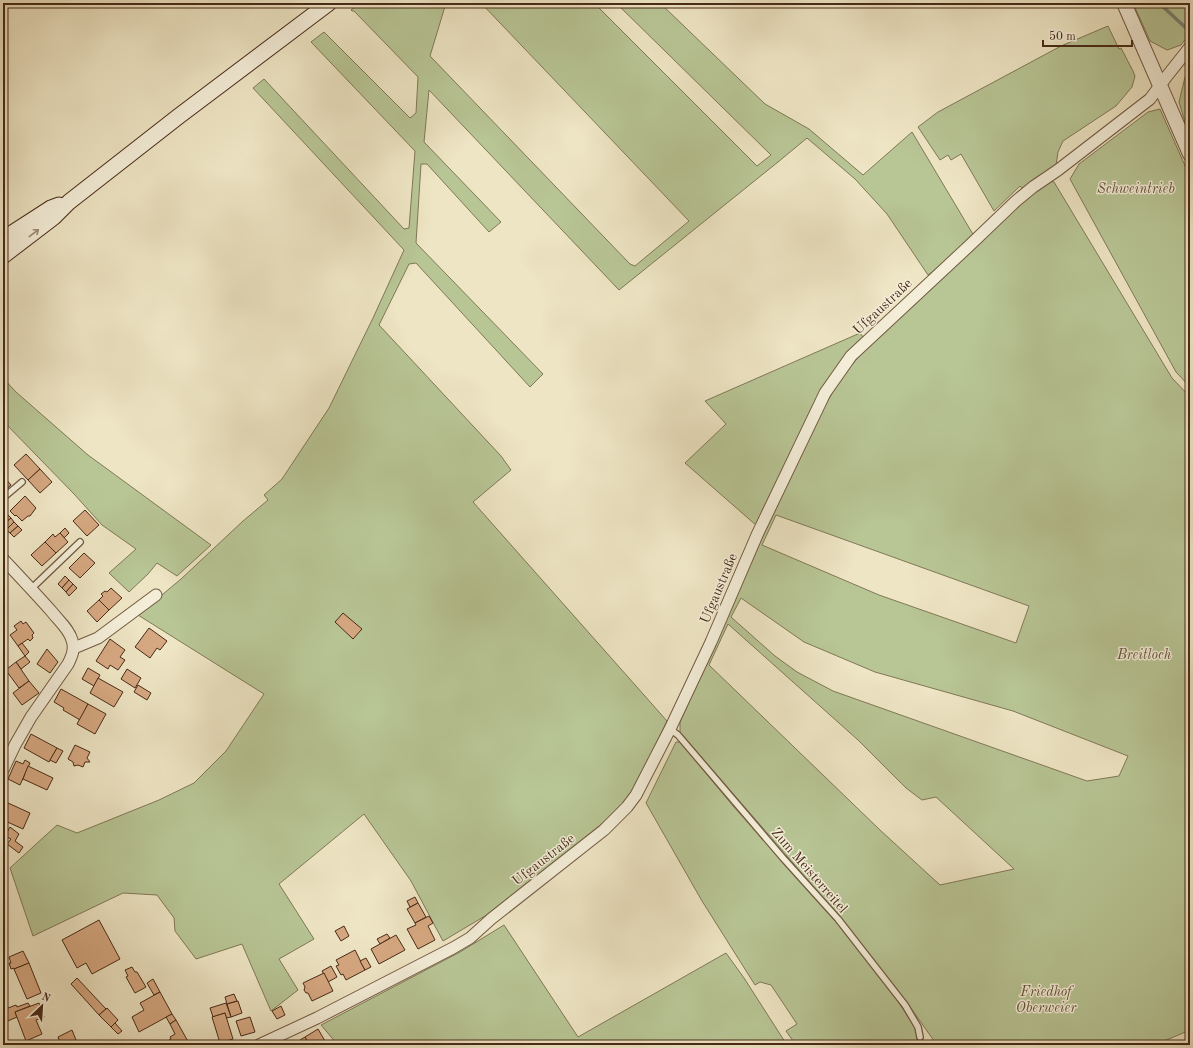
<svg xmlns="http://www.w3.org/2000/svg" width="1193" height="1048" viewBox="0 0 1193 1048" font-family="'Old Standard TT',serif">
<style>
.green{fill:#b8c595;stroke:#807856;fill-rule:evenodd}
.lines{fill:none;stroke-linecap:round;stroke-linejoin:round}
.stream{stroke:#798376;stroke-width:3.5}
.building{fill:#d6a881;stroke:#482a17}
.service-casing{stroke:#725942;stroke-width:8}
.minor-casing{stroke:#725942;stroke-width:13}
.tertiary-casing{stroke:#725942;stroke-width:16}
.secondary-casing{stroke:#482a17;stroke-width:17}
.service{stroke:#f4eed9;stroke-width:5.5}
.minor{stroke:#f4eed9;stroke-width:11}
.tertiary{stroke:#f4eed9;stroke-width:14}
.secondary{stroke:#f4eed9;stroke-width:15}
.oneway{stroke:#9e8c78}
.labels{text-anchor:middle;stroke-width:3;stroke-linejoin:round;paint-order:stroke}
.park-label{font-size:14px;font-style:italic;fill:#645136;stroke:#f4eed9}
.street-label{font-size:14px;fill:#482a17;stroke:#f4eed9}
</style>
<rect width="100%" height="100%" fill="#eee5c4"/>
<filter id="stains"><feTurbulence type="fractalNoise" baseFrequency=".005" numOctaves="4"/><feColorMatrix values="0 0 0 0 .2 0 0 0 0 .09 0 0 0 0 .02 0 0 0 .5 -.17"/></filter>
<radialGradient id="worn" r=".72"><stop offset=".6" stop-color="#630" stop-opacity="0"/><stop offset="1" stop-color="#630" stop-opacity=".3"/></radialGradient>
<g class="green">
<polygon points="360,3 446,3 430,56 630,264 635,266 689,221 481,3 594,3 757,166 771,155 616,3 660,3 765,104 809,129 863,175 912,132 974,236 936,271 935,270 928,275 887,214 855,179 807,138 778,162 619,290 429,90 424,142 501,222 489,232 427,164 421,164 416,243 543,374 530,387 416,263 409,264 379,325 501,456 511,470 473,502 667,721 636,786 618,811 485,916 443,941 411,881 364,814 279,884 314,939 279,959 298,990 271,1011 242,944 196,959 175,931 174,918 157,895 123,893 33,936 10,868 57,825 77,833 159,800 194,783 226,751 264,694 138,615 181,579 243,521 268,500 264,495 282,479 329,408 373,318 404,250 253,88 264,79 404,229 409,228 415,151 311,42 324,32 410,118 416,113 418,77 354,11 352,11 351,10"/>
<polygon points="1133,3 1190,3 1190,33 1181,45 1167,50 1150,41"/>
<polygon points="1108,26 1119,49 1121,48 1133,71 1135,76 1132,87 1116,106 1063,141 1058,152 1056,165 1023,189 1020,186 994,211 961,154 951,160 948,155 940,160 918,127 938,112 1061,46"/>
<polygon points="1190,69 1190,133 1185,122 1179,102 1185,77"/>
<polygon points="1160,109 1190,177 1190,387 1176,372 1070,179 1079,164 1148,112"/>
<path d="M1048,181L1054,182L1172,378L1190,397V1030L1155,1045H937L908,1004L843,921L680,732V722L772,516L822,411L842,376L870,344L1015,206ZM776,515L1029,606L1016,643L879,595L762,545ZM741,598L804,642L875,672L1013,711L1128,756L1119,776L1087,781L833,691L797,672L775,656L731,617ZM728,624L858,740L906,788L922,800L936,797L1014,869L940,885L880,830L709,665Z"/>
<polygon points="860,333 863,337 840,363 826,383 757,526 685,463 726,424 705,401"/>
<polygon points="3,378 16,392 88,455 211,545 177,576 157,563 148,574 129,592 109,573 136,549 102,525 74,494 4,422 3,422"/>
<polygon points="676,742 680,742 733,806 836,921 893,994 914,1026 917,1033 917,1040 915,1045 796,1045 786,1031 797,1024 771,985 760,982 755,985 702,901 646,803"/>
<polygon points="504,925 578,1037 726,953 744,978 787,1045 338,1045 321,1025 460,952"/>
</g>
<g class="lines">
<polyline class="stream" points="1159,3 1187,29"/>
</g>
<g class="building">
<polygon points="26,454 40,469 28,480 14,465"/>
<polygon points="40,469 52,482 40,493 28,480"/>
<polygon points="3,476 11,485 3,492"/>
<polygon points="25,496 36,508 30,516 28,516 22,521 16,515 15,516 10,511"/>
<polygon points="3,510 7,514 3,518"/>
<polygon points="85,510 99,525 87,536 73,521"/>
<polygon points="7,514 11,518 3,525 3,518"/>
<polygon points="11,518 14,522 6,530 3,525"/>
<polygon points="14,522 18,526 10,533 6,530"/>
<polygon points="18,526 22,530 14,537 10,533"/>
<polygon points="65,528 69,533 64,538 60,533"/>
<polygon points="60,533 68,542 56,553 45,542 53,534 55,537"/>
<polygon points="45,542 56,553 42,566 31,555"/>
<polygon points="84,553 95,563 80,578 69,568"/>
<polygon points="65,576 69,580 62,588 58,584"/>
<polygon points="69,580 73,584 66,592 62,588"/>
<polygon points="73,584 77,588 69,596 66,592"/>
<polygon points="111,588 122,598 109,610 99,600 103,596 101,594 105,591 107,592"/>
<polygon points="99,600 109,610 97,622 87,611"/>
<polygon points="343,613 362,629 353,639 335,622"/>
<polygon points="21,621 23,624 26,622 34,633 32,635 33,638 30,641 28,639 18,646 10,635 17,630 14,626"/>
<polygon points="149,628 167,641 160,650 157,648 150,658 135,647"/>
<polygon points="110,639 125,650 120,657 125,660 118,670 110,665 108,669 96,661"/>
<polygon points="22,643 29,652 25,656 18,646"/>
<polygon points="47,649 58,662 50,673 37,664"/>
<polygon points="25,656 30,662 21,669 16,662"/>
<polygon points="16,662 29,681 19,688 8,673 5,675 3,672"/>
<polygon points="88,668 100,675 94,686 82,679"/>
<polygon points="127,669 141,678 135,688 121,679"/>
<polygon points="98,678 123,692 114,707 90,693"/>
<polygon points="29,681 39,693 22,705 13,693"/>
<polygon points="138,685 151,693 147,700 134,692"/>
<polygon points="61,689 88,704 80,720 63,710 64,708 54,702"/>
<polygon points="88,704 106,714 95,734 77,724"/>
<polygon points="31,734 57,748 49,762 24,748"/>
<polygon points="75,745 90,752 87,758 90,762 85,762 83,767 78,765 74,766 73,762 68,759"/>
<polygon points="57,748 63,751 56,763 50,760"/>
<polygon points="25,760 30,763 20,785 8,779 16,761 23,764"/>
<polygon points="28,766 53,778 47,790 23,779"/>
<polygon points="3,803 7,805 8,803 30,813 23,829 3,820"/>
<polygon points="10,827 19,834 15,841 23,847 19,853 7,844 11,839 5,836"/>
<polygon points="415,897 418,903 410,907 407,901"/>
<polygon points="418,903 426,917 415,923 407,909"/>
<polygon points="429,916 433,923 428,926 435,940 418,949 407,929 416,925 415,923"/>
<polygon points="99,920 120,959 92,974 86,963 77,968 62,940"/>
<polygon points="344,926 349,936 341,941 335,931"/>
<polygon points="387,934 390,938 380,944 377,939"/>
<polygon points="396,935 405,950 379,964 371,949"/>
<polygon points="355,950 365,970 346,980 343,974 341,975 336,966 339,965 336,960"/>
<polygon points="23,951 29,963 14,969 14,968 11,969 9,963 11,963 9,957"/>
<polygon points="366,958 371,967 365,970 360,961"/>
<polygon points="29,963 41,993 27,999 14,969"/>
<polygon points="331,966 337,977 328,982 322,971"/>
<polygon points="132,967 135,972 137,972 146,987 135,993 126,977 128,976 125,970"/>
<polygon points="324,973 333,991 312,1001 308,993 306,993 304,990 305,987 303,983"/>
<polygon points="77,978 106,1009 99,1015 71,984"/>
<polygon points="153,979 160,992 154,995 147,983"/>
<polygon points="160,992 172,1014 139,1032 132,1017 144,1010 140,1003"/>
<polygon points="234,994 237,1001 227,1004 225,997"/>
<polygon points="238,1001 242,1013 231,1017 227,1004"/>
<polygon points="28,1003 30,1006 15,1012 17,1017 3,1023 3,1010 16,1005 17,1007"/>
<polygon points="39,1003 44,1017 36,1020 42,1034 26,1041 15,1012"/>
<polygon points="226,1003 231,1017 226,1018 225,1013 213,1017 210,1008"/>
<polygon points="281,1006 285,1015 277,1019 272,1011"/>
<polygon points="107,1008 118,1020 111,1027 99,1015"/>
<polygon points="225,1013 233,1039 220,1043 212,1017"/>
<polygon points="172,1014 176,1020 170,1024 166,1017"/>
<polygon points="250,1017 255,1032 241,1036 236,1021"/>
<polygon points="176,1020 190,1045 167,1045 166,1042 171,1039 170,1037 175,1034 170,1024"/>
<polygon points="115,1023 122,1031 118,1034 111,1027"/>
<polygon points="318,1029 325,1041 324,1041 326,1045 309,1045 305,1037"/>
<polygon points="72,1030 76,1040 64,1045 61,1045 58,1037"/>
<polygon points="305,1037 309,1045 292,1045"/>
</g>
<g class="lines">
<defs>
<g id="service">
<polyline points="3,498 22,482"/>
<polyline points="31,589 80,542"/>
<polyline points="670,729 678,735 783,858 838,919 905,1005 918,1027 920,1037"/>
</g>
<g id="minor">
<path d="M3,559C20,577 36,594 52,612C59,621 69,629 72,640C75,649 72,656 68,664L31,717L15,745L3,770"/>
<polyline points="74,648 98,638 156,595"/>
<polyline points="259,1045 317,1018 453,948 470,938 491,919 604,830 627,807 636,795 670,729 711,642 757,535 825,393 851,356 970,245 1016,201 1033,187 1058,170 1150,99 1167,76 1190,47"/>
</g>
<polyline id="tertiary" points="1124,3 1190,154"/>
<g id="secondary">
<polyline points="3,239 51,208 59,205"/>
<polyline points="3,256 54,217 69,202 179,116 329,3"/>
</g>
</defs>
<use href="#service" class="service-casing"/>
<use href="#minor" class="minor-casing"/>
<use href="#tertiary" class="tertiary-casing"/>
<use href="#secondary" class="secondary-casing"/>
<use href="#service" class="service"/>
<use href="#minor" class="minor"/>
<use href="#tertiary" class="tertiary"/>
<use href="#secondary" class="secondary"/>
</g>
<defs><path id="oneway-shaft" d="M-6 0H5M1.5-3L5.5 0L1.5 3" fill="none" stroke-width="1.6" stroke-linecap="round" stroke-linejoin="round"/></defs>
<use class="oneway" href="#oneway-shaft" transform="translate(34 233) rotate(-37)"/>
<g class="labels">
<g class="park-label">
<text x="1136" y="193">Schweintrieb</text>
<text x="1144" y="659">Breitloch</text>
<text x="1046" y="996">Friedhof<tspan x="1046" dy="16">Oberweier</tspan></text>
</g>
<g class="street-label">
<text transform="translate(882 306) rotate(-43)" y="5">Ufgaustraße</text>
<text transform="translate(718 588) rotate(-67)" y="5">Ufgaustraße</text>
<text transform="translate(543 859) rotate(-38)" y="5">Ufgaustraße</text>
<text transform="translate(810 870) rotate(49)" y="5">Zum Meisterreitel</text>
</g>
</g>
<rect width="1193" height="1048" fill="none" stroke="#eee5c4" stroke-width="16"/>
<rect x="4" y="4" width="1185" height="1040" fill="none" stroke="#482a17" stroke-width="2"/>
<rect x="8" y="8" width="1177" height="1032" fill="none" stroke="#482a17"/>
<g transform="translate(42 1006) rotate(25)" stroke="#f4eed9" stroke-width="3" paint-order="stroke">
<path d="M0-3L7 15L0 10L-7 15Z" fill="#482a17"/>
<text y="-6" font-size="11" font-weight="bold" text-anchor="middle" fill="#482a17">N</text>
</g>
<path d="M1043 40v6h89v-6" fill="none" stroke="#482a17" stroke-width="2"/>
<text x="1049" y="40" font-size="12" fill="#482a17" stroke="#f4eed9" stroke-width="3" paint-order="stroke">50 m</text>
<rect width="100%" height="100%" filter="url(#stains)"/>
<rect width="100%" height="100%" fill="url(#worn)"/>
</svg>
